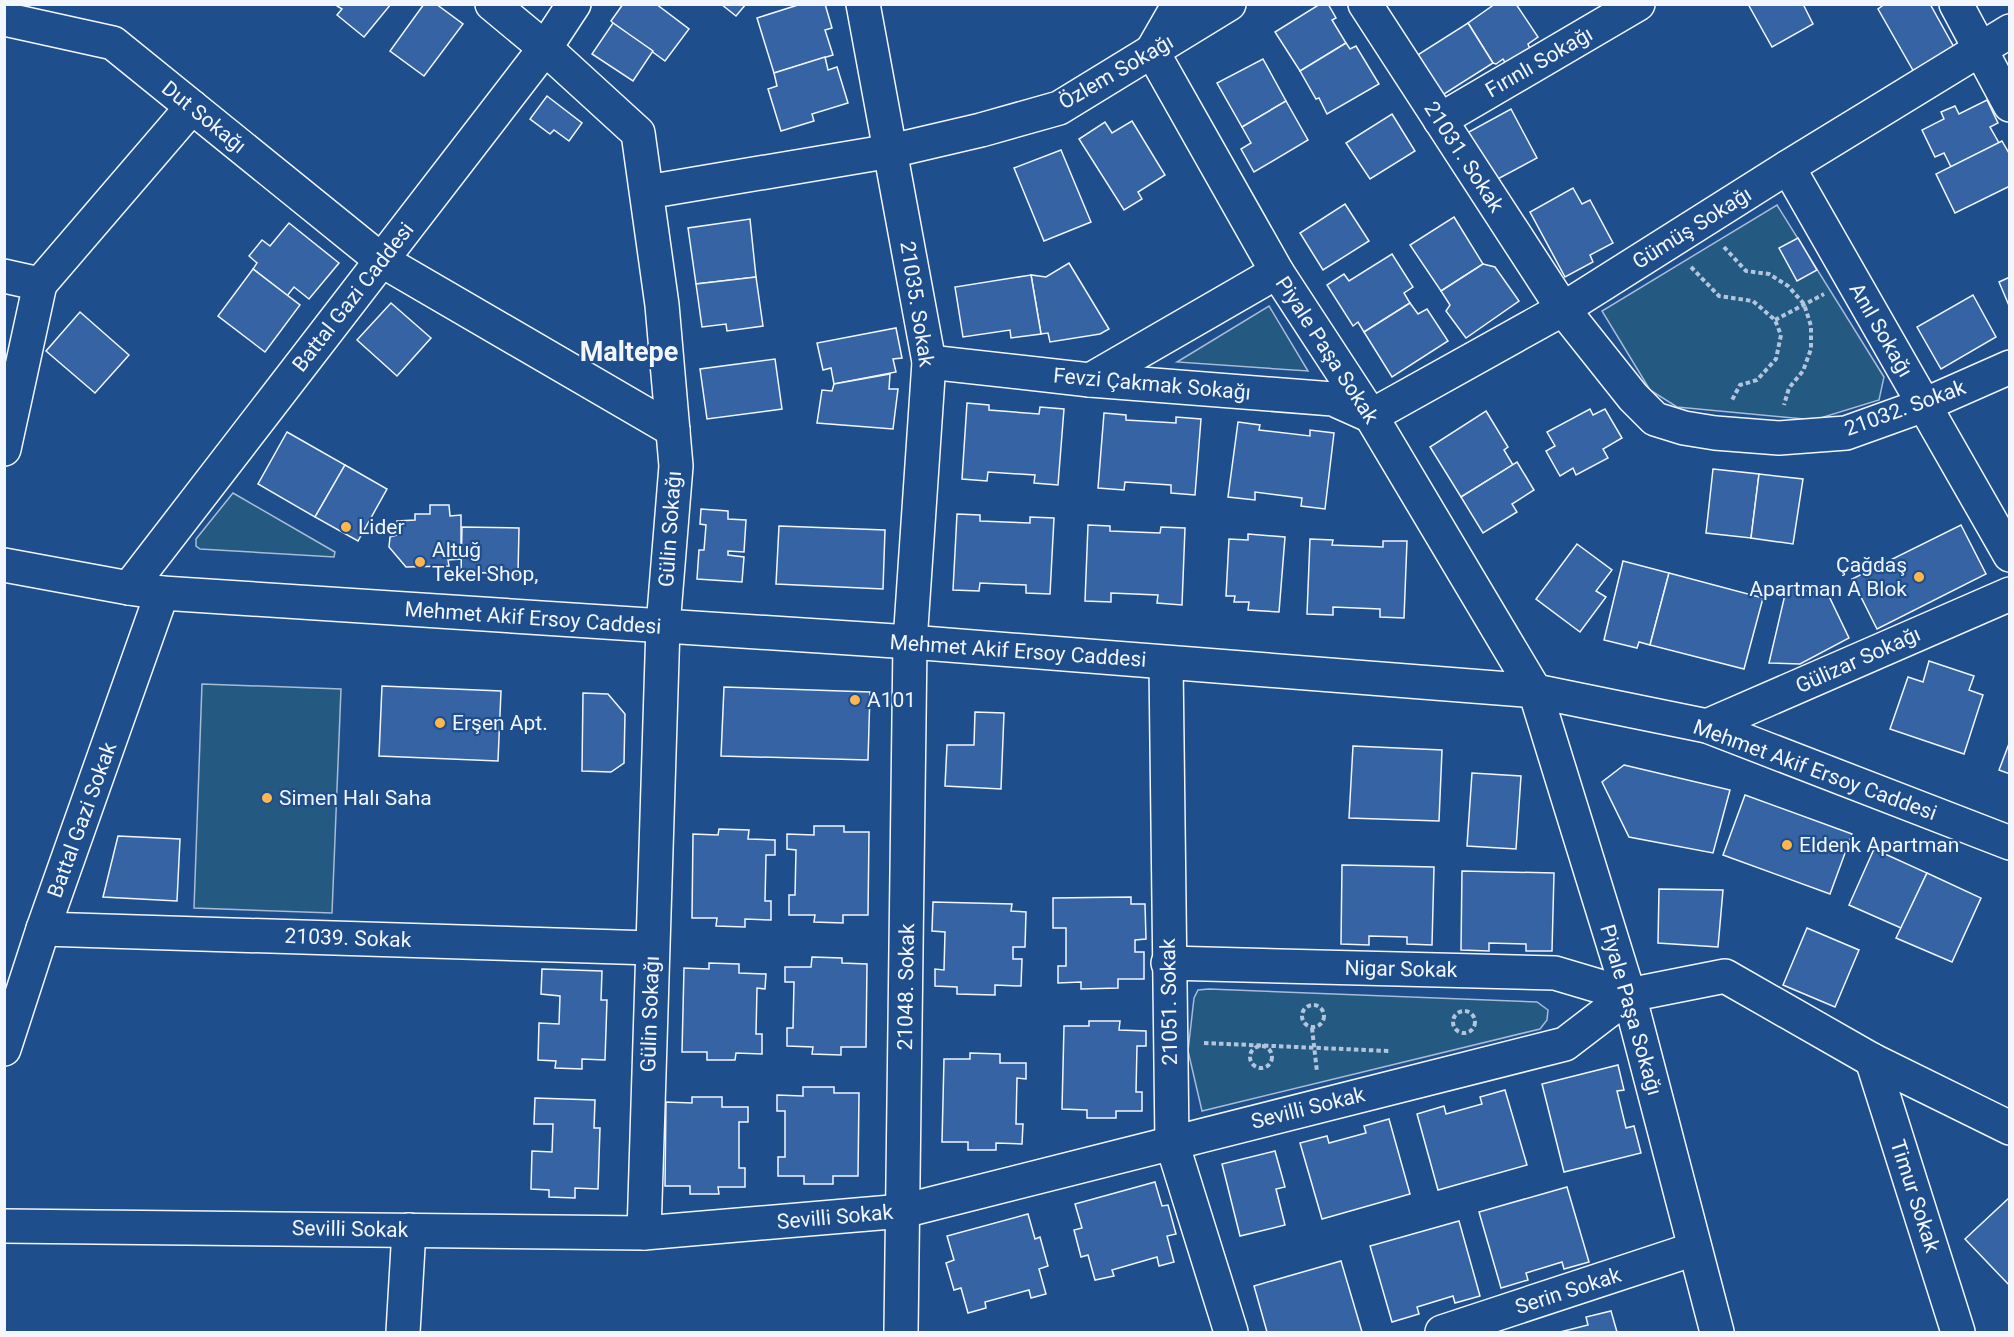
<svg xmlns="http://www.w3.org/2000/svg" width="2014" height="1337" viewBox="0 0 2014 1337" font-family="Roboto,sans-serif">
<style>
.green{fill:#245a82;stroke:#a8bbd7;stroke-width:1.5}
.building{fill:#3563a3;stroke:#f2f6ff;stroke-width:1.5}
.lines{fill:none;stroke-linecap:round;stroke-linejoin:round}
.minor-casing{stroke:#f2f6ff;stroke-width:36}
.major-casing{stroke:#f2f6ff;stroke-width:36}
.path{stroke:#b3c4dc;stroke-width:4;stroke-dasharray:4.5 3;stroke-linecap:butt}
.minor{stroke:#1f4e8c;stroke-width:33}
.major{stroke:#1f4e8c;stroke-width:33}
.poi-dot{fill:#ffb74d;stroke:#1f4e8c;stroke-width:2}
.labels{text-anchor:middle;stroke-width:4.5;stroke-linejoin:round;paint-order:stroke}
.street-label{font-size:21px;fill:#f2f6ff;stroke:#1f4e8c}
.poi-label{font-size:21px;fill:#f2f6ff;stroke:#1f4e8c;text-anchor:start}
.district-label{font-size:27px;font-weight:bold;fill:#f2f6ff;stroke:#1f4e8c}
</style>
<rect width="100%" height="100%" fill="#1f4e8c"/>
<g class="green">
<polygon points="1777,205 1884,377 1879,400 1814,420 1677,407 1650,390 1602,311"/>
<polygon points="1269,306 1308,371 1177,362"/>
<polygon points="233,493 335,552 334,557 200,549 196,546 196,539"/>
<polygon points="202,684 341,689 332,913 194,908"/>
<polygon points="1209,989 1537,1002 1548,1010 1547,1020 1540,1029 1202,1111 1188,1051 1194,998 1198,990"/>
</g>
<g class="building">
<polygon points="338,4 391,4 364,37 337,15 342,9 337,6"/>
<polygon points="424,4 436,4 463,24 424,76 390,51"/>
<polygon points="623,4 656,4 689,29 665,61 613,23 611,21"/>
<polygon points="721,4 746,4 736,16"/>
<polygon points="801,4 825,4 832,28 825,30 833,55 774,73 757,18"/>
<polygon points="1320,4 1328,4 1336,18 1332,20 1346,43 1300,71 1275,32"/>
<polygon points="1495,4 1516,4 1538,37 1528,44 1530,49 1506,64 1503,59 1496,64 1493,63 1468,23"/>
<polygon points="1748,4 1803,4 1813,24 1772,47"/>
<polygon points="1885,4 1930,4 1955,49 1914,72 1878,9"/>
<polygon points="613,23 653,51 633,81 592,54"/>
<polygon points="1468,23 1493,63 1441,96 1416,56"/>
<polygon points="1346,43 1350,49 1356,46 1379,84 1327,114 1319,98 1316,99 1300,71"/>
<polygon points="825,57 828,70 837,67 848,103 812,114 814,121 781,131 768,89 777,86 774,73"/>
<polygon points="1263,59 1286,101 1242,127 1217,83"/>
<polygon points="547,96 582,123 569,141 554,130 550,134 530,119"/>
<polygon points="1987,100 1998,123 1990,127 1999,143 1951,167 1944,153 1935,157 1922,130 1944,119 1941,112 1955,106 1959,114"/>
<polygon points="1286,101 1308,140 1254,172 1241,149 1251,143 1242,127"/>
<polygon points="1511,109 1537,158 1494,181 1467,133"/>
<polygon points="1392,114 1415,151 1370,179 1346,143"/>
<polygon points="1132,121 1165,175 1138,192 1142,199 1124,210 1079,139 1105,122 1112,133"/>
<polygon points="2002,141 2010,155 2010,186 1955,213 1936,174"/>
<polygon points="1061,150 1091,222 1044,241 1014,168"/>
<polygon points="1573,188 1582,204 1590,200 1613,243 1590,255 1593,262 1565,277 1530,212"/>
<polygon points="1345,204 1369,241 1323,270 1300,233"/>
<polygon points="1454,217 1483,264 1441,291 1410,245"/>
<polygon points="750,219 756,277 696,284 688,228"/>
<polygon points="289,223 339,263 309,299 294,287 287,296 253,269 257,263 249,256 262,240 270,246"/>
<polygon points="1798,238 1817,270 1797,281 1779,248"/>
<polygon points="1392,254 1413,287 1404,293 1410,303 1364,332 1358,322 1353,326 1327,285 1344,274 1349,281"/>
<polygon points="1069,263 1109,329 1100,334 1050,342 1048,333 1041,334 1031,275 1046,277"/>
<polygon points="1483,264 1495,267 1519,301 1466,338 1446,311 1450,305 1441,291"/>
<polygon points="253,269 300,305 265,352 218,316"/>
<polygon points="1031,275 1041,334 1011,338 1010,330 963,337 955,287"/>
<polygon points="756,277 763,326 727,331 726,324 702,327 696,284"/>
<polygon points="2010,277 2010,308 1999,282"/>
<polygon points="1973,295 1996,337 1941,369 1917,327"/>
<polygon points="391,303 431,338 397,376 357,340"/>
<polygon points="1410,303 1418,314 1427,309 1448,341 1392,377 1364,332"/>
<polygon points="80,312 129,355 95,393 46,351"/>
<polygon points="896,328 902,358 893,359 896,372 834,384 831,368 823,370 817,343"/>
<polygon points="775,359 782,409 707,419 700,369"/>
<polygon points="890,374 889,389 898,389 893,429 817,423 822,390 832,391 834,384"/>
<polygon points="967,403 989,405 989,410 1039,414 1040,407 1064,409 1058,485 1034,483 1035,475 988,472 987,481 962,479"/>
<polygon points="1590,409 1593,415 1605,409 1622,438 1603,449 1608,458 1576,475 1573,468 1560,476 1546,451 1555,446 1547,432"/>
<polygon points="1486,411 1508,447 1504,450 1513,465 1461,497 1430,447"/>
<polygon points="1104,413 1126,415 1126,420 1176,423 1176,417 1201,419 1195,495 1171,493 1171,485 1125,482 1124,490 1098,488"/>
<polygon points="1238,422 1260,425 1259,430 1310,436 1310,430 1334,433 1325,509 1301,506 1302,498 1255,492 1255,500 1228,497"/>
<polygon points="287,432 345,465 315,517 258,484"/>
<polygon points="1517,462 1534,490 1512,504 1517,512 1483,533 1461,497"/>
<polygon points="345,465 387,489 358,541 315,517"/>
<polygon points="1713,469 1759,474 1751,538 1706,533"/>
<polygon points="1759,474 1803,479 1793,544 1751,538"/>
<polygon points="430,505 449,505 450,516 461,515 461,559 448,560 449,566 406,567 389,547 390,537 397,535 397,521 415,520 415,514 430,514"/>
<polygon points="701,509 728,511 728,519 746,520 744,552 728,551 728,555 744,557 742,582 697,579 699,550 704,550 706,525 700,524"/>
<polygon points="957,514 980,515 980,521 1030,523 1030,517 1054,518 1050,594 1026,593 1026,585 980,583 979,591 953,590"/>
<polygon points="1088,525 1110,526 1110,531 1160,533 1161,527 1185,528 1182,605 1157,603 1158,595 1111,593 1111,602 1085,601"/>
<polygon points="1961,525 1986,574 1877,629 1852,579"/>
<polygon points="779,526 885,530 883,589 776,584"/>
<polygon points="462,527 519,528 518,574 461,572"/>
<polygon points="1248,534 1285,537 1279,612 1248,610 1249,602 1234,602 1235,596 1226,596 1229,539 1248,540"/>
<polygon points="1310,539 1333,540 1332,545 1383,547 1383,541 1407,541 1404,618 1380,617 1380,609 1333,607 1333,615 1307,614"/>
<polygon points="1577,544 1612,570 1596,591 1606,597 1580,632 1536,599"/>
<polygon points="1623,561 1669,573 1650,645 1639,642 1637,648 1604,640"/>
<polygon points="1669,573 1763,598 1744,669 1650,645"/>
<polygon points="1787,586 1812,592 1825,588 1849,638 1800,664 1769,663"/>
<polygon points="1929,661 1974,676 1969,690 1983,695 1964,754 1890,729 1908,677 1923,682"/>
<polygon points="382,686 501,691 498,761 379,756"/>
<polygon points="724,687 870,692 868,760 721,756"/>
<polygon points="583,693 608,694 625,714 624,763 611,772 582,771"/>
<polygon points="975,712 1004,713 1001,789 945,786 947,745 974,745"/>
<polygon points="2010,741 2010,774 1999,770"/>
<polygon points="1353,746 1442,750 1439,821 1349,818"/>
<polygon points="1624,765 1730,790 1713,853 1629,837 1602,782"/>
<polygon points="1472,773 1521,776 1516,849 1467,846"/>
<polygon points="1745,795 1852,834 1830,894 1723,855"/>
<polygon points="814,826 844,826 844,832 869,832 868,915 843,915 843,923 814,922 815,915 789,915 789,895 795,895 796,850 787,849 787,834 814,835"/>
<polygon points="719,829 749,830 748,839 775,840 775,855 766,855 765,901 771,901 771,920 745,919 745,927 716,926 717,918 692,918 693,834 718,835"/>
<polygon points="118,836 180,839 177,901 103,897"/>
<polygon points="1874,849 1927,873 1901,928 1849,905"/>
<polygon points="1342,865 1434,867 1432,945 1407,944 1407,937 1369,936 1369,945 1341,944"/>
<polygon points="1462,871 1554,873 1552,951 1526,951 1526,944 1489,943 1489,951 1461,950"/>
<polygon points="1927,873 1981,898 1952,962 1896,938"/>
<polygon points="1659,889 1723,890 1718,947 1658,943"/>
<polygon points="1131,897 1131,904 1145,904 1146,939 1135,940 1135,952 1144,952 1144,979 1118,979 1118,988 1081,989 1081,982 1058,983 1058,966 1066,966 1066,928 1053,928 1053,898"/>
<polygon points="933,902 1012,904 1011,911 1026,912 1025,947 1013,947 1013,959 1022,959 1021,986 995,985 995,995 957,994 957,987 935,986 935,969 944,970 945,932 932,931"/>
<polygon points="1807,928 1859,950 1835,1007 1783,985"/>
<polygon points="812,957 842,958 842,963 867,964 866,1047 841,1047 841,1055 812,1054 813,1047 787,1046 787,1028 793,1028 794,982 785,982 785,967 811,967"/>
<polygon points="709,963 739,964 739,973 766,974 765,989 757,988 756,1034 762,1034 762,1054 736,1053 735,1060 707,1060 707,1052 682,1052 684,968 709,969"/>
<polygon points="542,969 602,971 601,1000 607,1000 605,1060 582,1059 582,1069 555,1068 556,1061 538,1060 539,1023 559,1024 560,996 541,994"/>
<polygon points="1089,1021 1120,1021 1119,1030 1146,1031 1146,1046 1137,1046 1136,1092 1142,1092 1142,1111 1116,1111 1116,1118 1087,1118 1087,1110 1062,1109 1064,1026 1089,1026"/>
<polygon points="970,1053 1000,1054 1000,1063 1026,1063 1026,1079 1017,1078 1016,1124 1023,1124 1022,1144 996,1143 996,1150 968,1150 968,1142 942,1142 944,1059 970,1059"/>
<polygon points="1618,1065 1624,1090 1617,1091 1626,1128 1634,1126 1641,1153 1564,1172 1542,1084"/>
<polygon points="803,1087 834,1087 834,1093 859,1093 858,1176 833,1176 833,1184 804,1184 804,1176 778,1176 778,1157 785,1157 785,1111 777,1111 777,1095 803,1096"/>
<polygon points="1505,1090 1527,1165 1438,1190 1417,1114 1444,1106 1446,1114 1482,1104 1480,1097"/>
<polygon points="692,1097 722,1097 722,1107 748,1107 748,1122 739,1122 739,1168 745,1168 745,1187 718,1187 719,1194 690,1194 690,1186 665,1186 666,1102 692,1103"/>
<polygon points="535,1098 595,1100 594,1128 600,1128 598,1189 575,1188 575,1198 549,1197 549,1190 531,1189 532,1151 552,1152 553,1124 534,1124"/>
<polygon points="1389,1119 1410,1194 1322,1219 1300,1143 1327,1136 1329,1143 1366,1133 1364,1126"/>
<polygon points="1275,1151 1285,1187 1276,1189 1285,1225 1240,1236 1222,1164"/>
<polygon points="1155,1182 1162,1206 1168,1205 1176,1234 1167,1236 1174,1262 1159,1266 1157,1257 1112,1270 1114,1276 1095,1280 1088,1255 1081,1257 1074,1230 1082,1228 1075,1204"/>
<polygon points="1567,1187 1589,1262 1564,1269 1562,1262 1526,1273 1528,1280 1501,1288 1479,1212"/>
<polygon points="2010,1197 2010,1286 1965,1239"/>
<polygon points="1028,1214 1035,1239 1040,1237 1048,1266 1039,1269 1046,1294 1031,1298 1029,1290 985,1302 986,1308 968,1313 961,1288 954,1290 946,1263 954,1260 947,1236"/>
<polygon points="1459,1221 1480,1296 1455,1303 1453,1296 1417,1307 1419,1314 1392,1322 1370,1246"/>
<polygon points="1341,1261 1362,1332 1267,1332 1254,1286"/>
<polygon points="1611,1311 1617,1332 1560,1332 1588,1325 1586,1317"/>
</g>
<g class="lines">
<defs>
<g id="minor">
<polyline points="492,4 545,48 638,133 662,305 676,466 663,626 644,1233"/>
<polyline points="863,4 929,362 910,642 901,1332"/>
<polyline points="1179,4 1152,51 1277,272 1371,416 1535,691 1629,995 1717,1332"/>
<polyline points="1365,4 1563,309 1633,397 1655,419 1684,428 1715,433 1779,438 1846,433 1924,405 2010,367"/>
<polyline points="1956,4 2010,105"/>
<polyline points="4,19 113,43 381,260 673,430"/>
<polyline points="1440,120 1638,4"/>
<polyline points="1788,167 2010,555"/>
<polyline points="647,192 891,151 981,130 1059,108 1229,4"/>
<polyline points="4,276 40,284 4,449"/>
<polyline points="40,284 192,107"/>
<polyline points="929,362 1090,380 1333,399 1371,416 1563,309 1788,167 2010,31"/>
<polyline points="1090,380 1277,272"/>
<polyline points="129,588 545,48 574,4"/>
<polyline points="1166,663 1172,1143 1231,1332"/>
<polyline points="1707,726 2010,594"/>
<polyline points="43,929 652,948"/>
<polyline points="1168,963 1555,973 1629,995"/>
<polyline points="4,1049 43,929 162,593"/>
<polyline points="1872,1060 1958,1332"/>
<polyline points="4,1226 644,1233 903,1211 1565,1044 1629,995 1725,976 1872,1060 2010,1128"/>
<polyline points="403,1332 409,1230"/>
<polyline points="1442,1332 1694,1249"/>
</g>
<polyline id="major" points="4,565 129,588 162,593 910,642 1535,691 1707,726 2010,843"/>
</defs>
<use href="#minor" class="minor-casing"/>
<use href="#major" class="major-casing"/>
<g class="path">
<polyline points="1724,247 1746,271 1769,274 1788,286 1804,304 1811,326 1811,349 1803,371 1789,388 1784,405"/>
<polyline points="1691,267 1719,296 1753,301 1775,320 1781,335 1776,359 1757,380 1740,385 1731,402"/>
<polyline points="1775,320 1824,294"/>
<circle cx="1313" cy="1016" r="11"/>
<circle cx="1464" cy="1022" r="11"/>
<polyline points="1312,1028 1317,1072"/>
<polyline points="1204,1043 1389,1051"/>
<circle cx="1261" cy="1057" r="11"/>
</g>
<use href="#minor" class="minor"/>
<use href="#major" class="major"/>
</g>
<g class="poi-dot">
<circle cx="346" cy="527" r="6"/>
<circle cx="420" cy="562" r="6"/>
<circle cx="1919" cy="577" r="6"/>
<circle cx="855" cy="700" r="6"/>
<circle cx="440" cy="723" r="6"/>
<circle cx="267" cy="798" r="6"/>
<circle cx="1787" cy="845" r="6"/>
</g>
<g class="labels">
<g class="street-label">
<text transform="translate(1539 62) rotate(-30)" y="7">Fırınlı Sokağı</text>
<text transform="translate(1116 72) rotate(-30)" y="7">Özlem Sokağı</text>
<text transform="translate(204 117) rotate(39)" y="7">Dut Sokağı</text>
<text transform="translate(1464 157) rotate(57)" y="7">21031. Sokak</text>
<text transform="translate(1692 228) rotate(-32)" y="7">Gümüş Sokağı</text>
<text transform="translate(353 297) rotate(-52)" y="7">Battal Gazi Caddesi</text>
<text transform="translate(917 304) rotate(81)" y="7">21035. Sokak</text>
<text transform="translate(1881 330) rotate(60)" y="7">Anıl Sokağı</text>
<text transform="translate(1327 350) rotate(57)" y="7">Piyale Paşa Sokak</text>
<text transform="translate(1152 384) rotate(5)" y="7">Fevzi Çakmak Sokağı</text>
<text transform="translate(1905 408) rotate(-20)" y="7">21032. Sokak</text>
<text transform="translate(670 529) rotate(-86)" y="7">Gülin Sokağı</text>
<text transform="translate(533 618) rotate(4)" y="7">Mehmet Akif Ersoy Caddesi</text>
<text transform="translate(1018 651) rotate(4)" y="7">Mehmet Akif Ersoy Caddesi</text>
<text transform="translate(1858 660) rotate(-24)" y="7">Gülizar Sokağı</text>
<text transform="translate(1815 770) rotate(20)" y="7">Mehmet Akif Ersoy Caddesi</text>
<text transform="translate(82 820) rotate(-70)" y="7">Battal Gazi Sokak</text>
<text transform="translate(348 938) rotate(2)" y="7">21039. Sokak</text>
<text transform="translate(1401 969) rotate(1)" y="7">Nigar Sokak</text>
<text transform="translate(906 987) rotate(-89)" y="7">21048. Sokak</text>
<text transform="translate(1169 1002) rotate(-91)" y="7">21051. Sokak</text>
<text transform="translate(1631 1010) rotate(74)" y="7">Piyale Paşa Sokağı</text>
<text transform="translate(650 1014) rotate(-88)" y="7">Gülin Sokağı</text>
<text transform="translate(1308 1108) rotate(-14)" y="7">Sevilli Sokak</text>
<text transform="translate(1915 1196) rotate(72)" y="7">Timur Sokak</text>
<text transform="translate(835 1217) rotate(-5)" y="7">Sevilli Sokak</text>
<text transform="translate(350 1229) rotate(1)" y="7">Sevilli Sokak</text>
<text transform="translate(1568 1291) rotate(-18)" y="7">Serin Sokak</text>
</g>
<g class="poi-label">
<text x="358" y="534">Lider</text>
<text x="432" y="557">Altuğ<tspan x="432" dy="24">Tekel Shop,</tspan></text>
<text x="1907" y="572" text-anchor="end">Çağdaş<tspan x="1907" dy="24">Apartman A Blok</tspan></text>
<text x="867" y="707">A101</text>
<text x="452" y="730">Erşen Apt.</text>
<text x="279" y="805">Simen Halı Saha</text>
<text x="1799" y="852">Eldenk Apartman</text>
</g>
<g class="district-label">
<text x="629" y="361">Maltepe</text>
</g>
</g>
<rect width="2014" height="1337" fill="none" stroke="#f2f6ff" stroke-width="12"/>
</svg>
